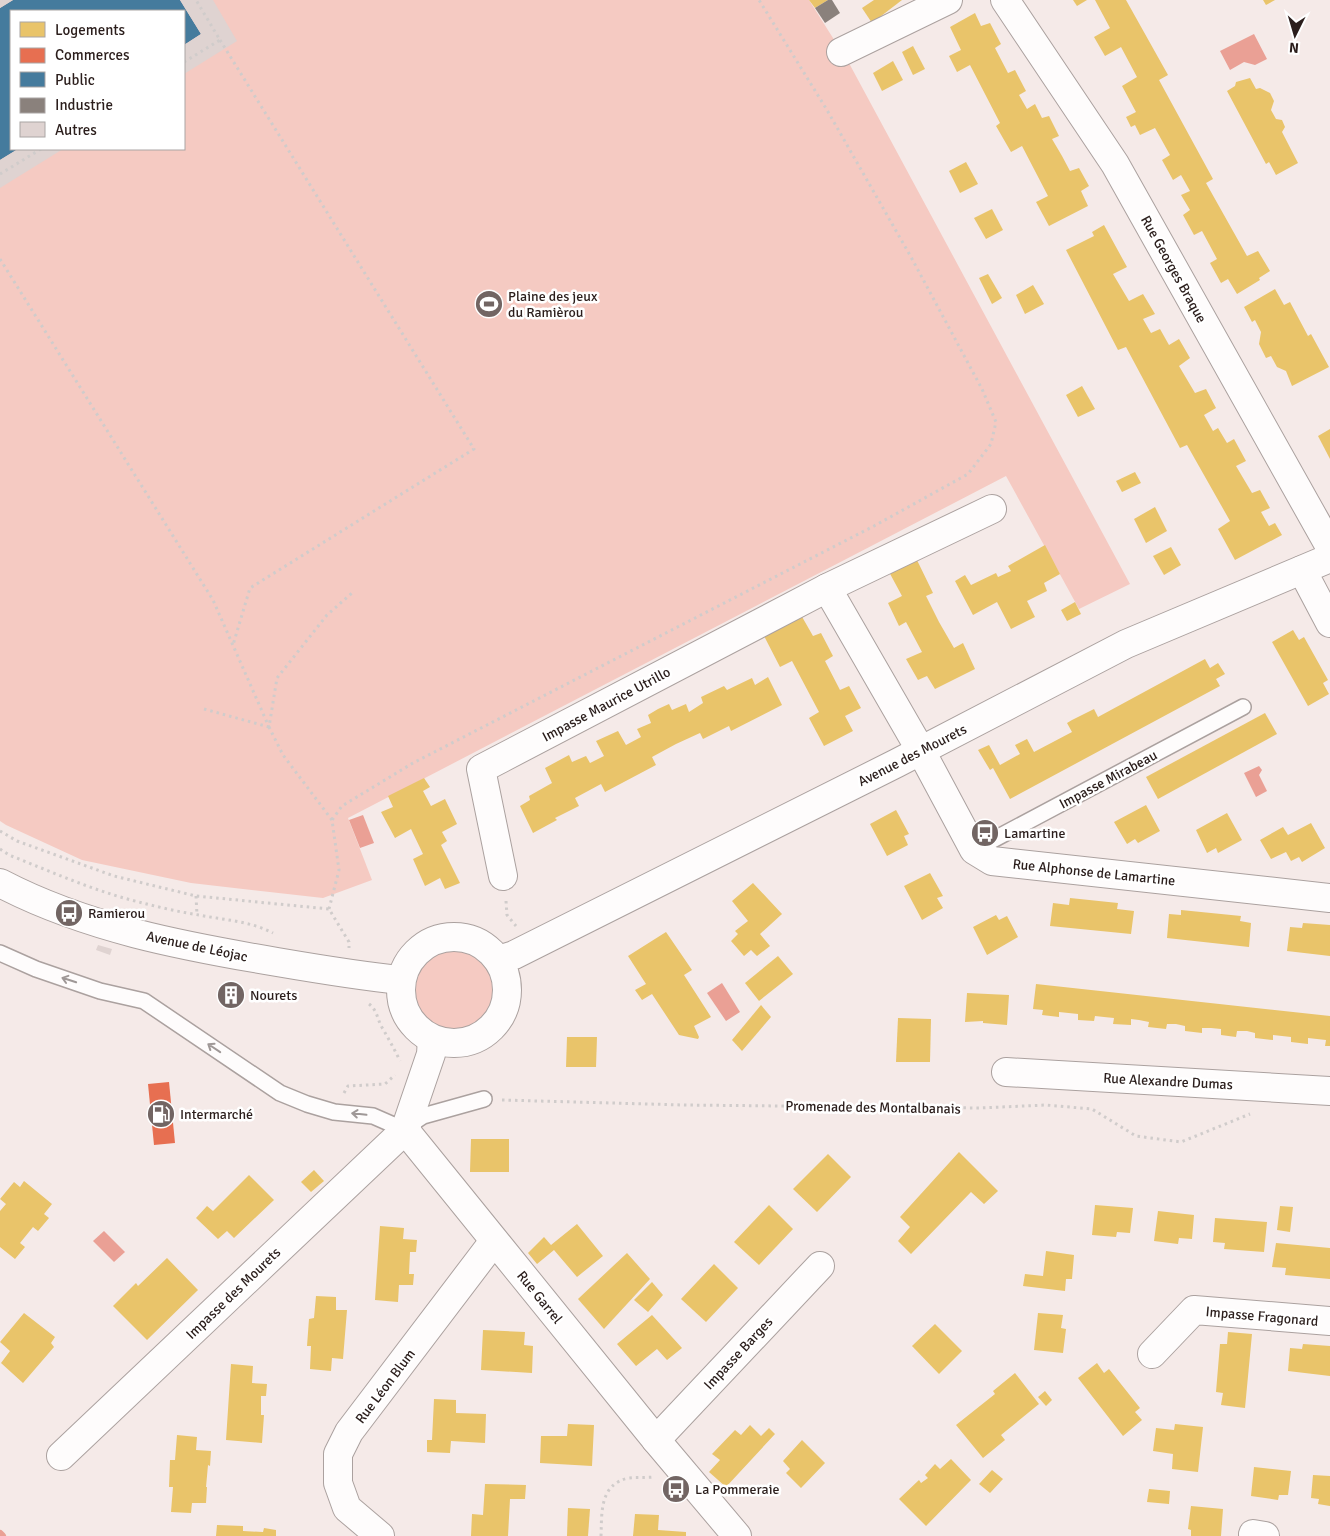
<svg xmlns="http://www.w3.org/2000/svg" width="1330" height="1536" viewBox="0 0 1330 1536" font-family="Signika,sans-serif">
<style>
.green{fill:#f5cac2;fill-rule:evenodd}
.water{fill:#eaa095}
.homes{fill:#e9c46a}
.shops{fill:#e76f51}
.public{fill:#457b9d}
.industry{fill:#8a817c}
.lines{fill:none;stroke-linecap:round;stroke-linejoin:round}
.stream{stroke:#eaa095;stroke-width:8}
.building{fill:#dfd3d1}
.service-casing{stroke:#aba19f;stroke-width:18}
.minor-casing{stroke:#aba19f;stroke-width:30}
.secondary-casing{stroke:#aba19f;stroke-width:30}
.path{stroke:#d0cccb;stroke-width:3;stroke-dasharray:2.5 4;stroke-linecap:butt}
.service{stroke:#fefcfc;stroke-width:15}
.minor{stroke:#fefcfc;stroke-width:28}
.secondary{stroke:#fefcfc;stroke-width:28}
.oneway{stroke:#9f9897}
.labels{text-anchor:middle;stroke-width:5;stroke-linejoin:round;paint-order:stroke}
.street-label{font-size:14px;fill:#2b1e1c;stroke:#fff}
.poi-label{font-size:14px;fill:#2b1e1c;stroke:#fff;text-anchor:start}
</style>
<rect width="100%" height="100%" fill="#f5eae8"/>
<g class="green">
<path d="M0,0H809L850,65L1130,584L1079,609L1006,476L348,818L372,880L323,898L191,883L82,860L6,825L0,821ZM11,11H184V149H11Z"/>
<circle cx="454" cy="990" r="41"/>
</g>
<g class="water">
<polygon points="1254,34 1267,59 1255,65 1244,62 1230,70 1220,51"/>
<polygon points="1259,766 1262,770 1259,775 1267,791 1256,797 1244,773"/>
<polygon points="363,815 374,843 360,848 349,820"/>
<polygon points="722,983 740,1012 726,1021 707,993"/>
<polygon points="104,1231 125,1252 114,1262 93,1241"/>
</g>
<g class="homes">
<polygon points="809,0 828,0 815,8"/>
<polygon points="874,0 902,0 872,23 862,8"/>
<polygon points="1073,0 1087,0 1077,6"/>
<polygon points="1095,0 1126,0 1168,75 1159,80 1213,179 1206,183 1247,256 1258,251 1270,271 1259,278 1260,280 1237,294 1228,279 1221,283 1210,263 1217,259 1209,244 1202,231 1194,235 1183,215 1190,210 1181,195 1190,191 1181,175 1173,180 1162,160 1170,155 1155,128 1140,135 1135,125 1131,127 1126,117 1136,112 1122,86 1137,77 1121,47 1105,56 1094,37 1110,28"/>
<polygon points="1263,0 1275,0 1266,5"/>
<polygon points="975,13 981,26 990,23 1001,44 995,48 1008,73 1015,70 1026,91 1019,95 1027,109 1035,104 1042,118 1049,116 1059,136 1052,139 1062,156 1070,171 1079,168 1089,186 1081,191 1088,206 1049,226 1036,202 1048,196 1022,146 1011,152 996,126 1000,123 970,65 957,72 949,56 961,50 950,27"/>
<polygon points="913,46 925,69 913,75 902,52"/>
<polygon points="893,61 903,80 882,91 873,73"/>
<polygon points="1250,78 1256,89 1260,88 1270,93 1274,101 1271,110 1276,119 1282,120 1285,127 1282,132 1298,163 1276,175 1269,162 1266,164 1227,91 1235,86 1236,82"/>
<polygon points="966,162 978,184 960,193 949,171"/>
<polygon points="992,209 1003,230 986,239 974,218"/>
<polygon points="1104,225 1127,267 1113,274 1129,301 1143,294 1155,314 1143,319 1151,333 1160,329 1169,345 1179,339 1190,358 1179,366 1195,393 1206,389 1216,408 1204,415 1213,431 1218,428 1227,443 1234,439 1246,461 1236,466 1252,493 1260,490 1270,508 1261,512 1269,526 1275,523 1282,535 1235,560 1218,529 1230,521 1187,445 1180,448 1126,347 1118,350 1066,250 1094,236 1092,232"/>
<polygon points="988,274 1002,298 992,304 979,278"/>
<polygon points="1033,285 1044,304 1025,314 1016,295"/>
<polygon points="1275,289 1284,305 1290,302 1308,336 1311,334 1329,367 1292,386 1286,371 1277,367 1271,356 1266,358 1259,344 1261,332 1255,320 1252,322 1244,307"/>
<polygon points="1082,386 1095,409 1078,417 1066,395"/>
<polygon points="1330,429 1330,459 1318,436"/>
<polygon points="1135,472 1141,483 1122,492 1116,481"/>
<polygon points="1155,507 1167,531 1146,543 1134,519"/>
<polygon points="1045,545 1060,574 1044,583 1047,591 1027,601 1035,617 1011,629 997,602 973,615 955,581 965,575 971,585 996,573 998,577 1011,571 1008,566"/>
<polygon points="1171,547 1181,565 1164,575 1153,556"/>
<polygon points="915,556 933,593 926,596 939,622 954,648 963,643 975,669 935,689 927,676 918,680 906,659 922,652 906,622 899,626 888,603 902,596 888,570"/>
<polygon points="1075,602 1081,614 1067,621 1061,610"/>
<polygon points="801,615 813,636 821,633 833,656 825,661 840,690 849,686 861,708 845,716 853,731 824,746 809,718 819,712 792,661 780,667 763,634"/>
<polygon points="1293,630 1299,640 1304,637 1328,680 1323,683 1329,694 1308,706 1272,642"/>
<polygon points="1205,659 1210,668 1218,663 1225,674 1216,679 1220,686 1010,799 993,768 990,770 978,750 989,745 1000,765 1020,754 1015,745 1027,739 1034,752 1072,732 1067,723 1072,720 1094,709 1098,717"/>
<polygon points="768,677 782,705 731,731 729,726 703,739 700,733 676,744 652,757 656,765 605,792 601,784 575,798 579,806 555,818 557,820 533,833 520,806 530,800 529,796 552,783 545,768 569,755 572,762 586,756 590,763 604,756 596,741 618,731 626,745 641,737 637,729 651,723 648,715 658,709 669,704 672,710 686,704 689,712 703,703 701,697 724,686 727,690 752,678 755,685"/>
<polygon points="1265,713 1277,734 1158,799 1146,777"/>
<polygon points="424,778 430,787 423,791 431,806 445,799 457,824 442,832 447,841 441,845 460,883 445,889 440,878 425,886 413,859 423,854 411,829 395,838 381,812 393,807 388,796"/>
<polygon points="1146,805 1160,831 1138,843 1135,839 1127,844 1114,822"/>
<polygon points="896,810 909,834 904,836 908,845 887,856 870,824"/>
<polygon points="1227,813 1242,840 1218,853 1216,848 1207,853 1196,830"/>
<polygon points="1311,823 1325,848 1302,862 1299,857 1291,861 1286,852 1271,859 1260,840 1283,827 1288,835"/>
<polygon points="930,873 943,896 937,898 943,908 922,920 904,886"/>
<polygon points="753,883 782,914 760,934 770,946 757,956 751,950 744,956 731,941 738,934 735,931 748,921 732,901"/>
<polygon points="1070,898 1118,903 1117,909 1134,911 1131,934 1050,926 1053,903 1069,905"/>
<polygon points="1181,910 1241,916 1240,921 1251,923 1249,947 1167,938 1169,914 1181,915"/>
<polygon points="996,915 999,920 1007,916 1018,937 987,955 973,927"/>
<polygon points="1303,923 1330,925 1330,956 1287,951 1290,927 1302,928"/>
<polygon points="666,932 692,970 684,975 711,1017 694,1026 699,1037 698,1039 679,1035 652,994 642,1000 635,990 646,984 628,956"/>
<polygon points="778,956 793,974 759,1001 745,983"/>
<polygon points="1036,984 1330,1016 1330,1046 1325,1046 1326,1040 1308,1038 1308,1044 1291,1042 1291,1037 1273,1035 1273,1040 1255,1038 1255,1033 1247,1031 1237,1031 1236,1037 1221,1035 1221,1029 1211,1028 1202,1028 1202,1033 1185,1031 1185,1026 1176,1024 1167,1024 1166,1029 1148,1027 1149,1022 1139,1020 1131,1019 1131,1025 1113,1024 1114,1018 1104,1017 1095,1016 1094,1021 1078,1020 1078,1014 1059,1012 1059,1017 1042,1015 1043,1010 1033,1009"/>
<polygon points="967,993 1009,995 1007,1025 983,1023 983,1021 965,1022"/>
<polygon points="761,1005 771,1017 742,1051 732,1040"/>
<polygon points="898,1018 931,1019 930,1062 896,1062"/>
<polygon points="567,1037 597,1037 596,1067 566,1067"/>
<polygon points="471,1139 509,1139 509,1172 470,1172"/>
<polygon points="959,1152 998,1191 984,1204 971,1192 911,1254 898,1241 910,1227 900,1217"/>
<polygon points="828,1154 851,1177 817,1212 793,1189"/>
<polygon points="314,1170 324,1181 311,1192 301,1182"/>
<polygon points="249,1175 274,1200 234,1238 227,1231 218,1239 196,1218 207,1206 213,1211"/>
<polygon points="24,1181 52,1204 44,1214 49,1218 38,1231 33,1227 20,1243 25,1247 15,1259 0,1247 0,1211 6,1204 0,1199 14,1182 20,1187"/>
<polygon points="769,1205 793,1229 759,1265 734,1242"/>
<polygon points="1095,1205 1133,1208 1130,1233 1117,1232 1116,1237 1092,1235"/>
<polygon points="1280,1206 1293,1207 1290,1232 1277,1230"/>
<polygon points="1158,1211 1194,1215 1192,1239 1179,1238 1178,1244 1154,1241"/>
<polygon points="1215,1218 1267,1222 1264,1252 1224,1249 1225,1243 1213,1242"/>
<polygon points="577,1224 603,1256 577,1277 554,1250 537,1264 528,1253 544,1237 551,1245"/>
<polygon points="380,1226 404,1228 403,1239 417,1240 416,1252 410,1252 409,1274 414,1274 413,1285 399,1285 398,1302 375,1300"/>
<polygon points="1276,1243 1330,1248 1330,1279 1285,1275 1286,1268 1272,1267"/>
<polygon points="1046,1251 1074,1255 1072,1279 1066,1279 1065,1291 1023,1286 1025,1274 1043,1276"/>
<polygon points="627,1253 650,1279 604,1329 578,1299"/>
<polygon points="167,1258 198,1290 147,1340 113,1306 136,1283 138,1286"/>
<polygon points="714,1264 738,1288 706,1322 681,1299"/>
<polygon points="652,1282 663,1295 648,1312 634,1300"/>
<polygon points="316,1296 336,1297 336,1310 347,1310 343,1359 332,1358 331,1371 310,1369 311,1346 307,1346 309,1319 314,1318"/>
<polygon points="24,1313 55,1337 51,1343 54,1347 23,1383 1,1363 10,1351 0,1342"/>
<polygon points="1038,1313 1063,1315 1061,1328 1066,1329 1063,1353 1034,1350"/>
<polygon points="652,1315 682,1348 667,1360 657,1349 636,1366 617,1344"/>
<polygon points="935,1324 962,1351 939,1374 912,1346"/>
<polygon points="483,1330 525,1332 524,1345 533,1346 532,1373 481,1370"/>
<polygon points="1228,1332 1252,1334 1245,1408 1221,1405 1223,1393 1216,1392 1220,1344 1227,1344"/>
<polygon points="1303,1344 1330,1346 1330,1376 1288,1371 1290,1348 1302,1349"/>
<polygon points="1097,1363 1104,1373 1109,1369 1140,1408 1135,1412 1142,1420 1123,1436 1078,1378"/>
<polygon points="231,1364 253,1366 252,1383 267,1384 266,1396 261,1396 261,1415 264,1415 262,1443 226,1440"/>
<polygon points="1015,1373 1039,1404 1001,1435 1005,1440 983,1458 956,1425 995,1394 993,1391"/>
<polygon points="1045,1391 1052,1400 1046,1406 1038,1397"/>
<polygon points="434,1399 456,1400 456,1413 486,1414 485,1443 451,1441 450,1453 427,1452 427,1440 432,1440"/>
<polygon points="568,1424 594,1425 592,1466 540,1463 541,1436 567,1436"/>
<polygon points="1175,1424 1203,1427 1198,1472 1172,1469 1173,1454 1153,1451 1156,1428 1174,1430"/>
<polygon points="750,1425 761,1436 769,1428 775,1434 726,1487 709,1472 720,1460 712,1454 735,1430 741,1435"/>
<polygon points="177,1435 197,1437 196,1450 211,1451 210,1466 208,1465 206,1487 207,1487 206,1503 192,1503 191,1513 171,1512 173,1487 169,1487 170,1460 175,1460"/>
<polygon points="802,1440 825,1463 801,1488 786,1473 790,1469 783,1461"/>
<polygon points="951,1459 971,1480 926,1526 899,1499 919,1480 921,1483 928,1478 925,1475 935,1464 940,1469"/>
<polygon points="1254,1467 1291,1471 1288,1495 1279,1495 1278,1500 1251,1496"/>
<polygon points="992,1470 1003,1479 990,1493 979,1484"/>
<polygon points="1313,1475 1330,1476 1330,1506 1318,1504 1319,1499 1311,1498"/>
<polygon points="485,1484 526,1485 525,1499 510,1499 508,1536 471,1536 472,1514 483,1515"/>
<polygon points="1149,1489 1170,1491 1169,1504 1147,1502"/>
<polygon points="1191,1506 1223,1509 1221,1536 1191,1536 1191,1530 1188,1529"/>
<polygon points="568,1508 590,1509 588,1536 567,1536"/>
<polygon points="635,1514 659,1515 658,1530 686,1532 686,1536 633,1536"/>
<polygon points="217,1525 243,1526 243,1531 263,1532 264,1528 276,1530 276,1536 216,1536"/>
</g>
<g class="shops">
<polygon points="225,990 238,992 237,1000 224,998"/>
<polygon points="169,1082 175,1143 154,1145 148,1084"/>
</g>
<polygon class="public" points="13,0 180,0 201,34 184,45 184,11 11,11 11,149 18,149 0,160 0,8"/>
<polygon class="industry" points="828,0 832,0 840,13 825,23 815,8"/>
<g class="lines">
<polyline class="stream" points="0,1534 2,1536"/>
</g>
<g class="building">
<polygon points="0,0 13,0 0,8"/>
<polygon points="180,0 213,0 237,41 184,74 184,45 201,34"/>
<polygon points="18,149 63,149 0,188 0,160"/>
<polygon points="98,945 112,949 110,955 96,950"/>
</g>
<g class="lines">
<defs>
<g id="service">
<polyline points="974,850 1243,707"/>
<polyline points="0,953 36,969 100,991 144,1001 280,1093 307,1104 334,1112 373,1116 405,1130"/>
<polyline points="408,1126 423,1116 484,1099"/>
</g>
<g id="minor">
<polyline points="1005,0 1115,164 1330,547"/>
<polyline points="841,52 948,0"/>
<polyline points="1302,570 1330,623"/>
<polyline points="827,588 921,751 974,850 992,861 1330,898"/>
<polyline points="503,876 481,769 827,588 992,509"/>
<polyline points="1006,1072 1330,1091"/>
<polyline points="405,1130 656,1440 737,1536"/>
<polyline points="1152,1354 1194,1310 1330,1321"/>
<polyline points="656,1440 820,1266"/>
<polyline points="61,1456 405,1130 431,1054 432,1039"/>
<polyline points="1253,1534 1265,1536"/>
<polyline points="380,1536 347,1508 338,1483 338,1454 349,1432 494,1241"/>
</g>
<g id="secondary">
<path d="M0,883C86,928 182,946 277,962C318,969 359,976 401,980"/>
<circle cx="454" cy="990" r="53"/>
<polyline points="498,960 514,955 897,763 1126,644 1330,558"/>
</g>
</defs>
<use href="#service" class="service-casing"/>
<use href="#minor" class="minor-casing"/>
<use href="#secondary" class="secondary-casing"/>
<g class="path">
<polyline points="220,40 474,449 250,588 233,645"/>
<polyline points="184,62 220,40 196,0"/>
<polyline points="0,174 41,149"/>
<polyline points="0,259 213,600 269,727"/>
<polyline points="204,709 269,727"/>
<polyline points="332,820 283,755 269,727 277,678 327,615 352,593"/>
<polyline points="0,831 17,841 114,876 196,896 329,909 349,942 349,948"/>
<path d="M0,849L9,855C52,872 94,891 139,902C158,907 179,912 199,915C224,920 250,921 273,933"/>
<polyline points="196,896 197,915"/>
<polyline points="506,901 507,915 516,926"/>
<polyline points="329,909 339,870 332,820 342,806 413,763 874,526 968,474 991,444 996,422 982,389 911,257 827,110 759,0"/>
<path d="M369,1004C378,1011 377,1020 383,1029C389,1040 395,1050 400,1061"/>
<polyline points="344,1093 348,1086 385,1084 395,1075"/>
<polyline points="502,1100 684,1105 980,1108 1046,1105 1092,1109 1136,1136 1181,1142 1250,1114"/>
<path d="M601,1536C602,1513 599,1484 629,1478C637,1477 645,1478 653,1477"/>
</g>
<use href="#service" class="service"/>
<use href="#minor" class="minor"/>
<use href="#secondary" class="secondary"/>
</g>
<defs><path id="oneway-shaft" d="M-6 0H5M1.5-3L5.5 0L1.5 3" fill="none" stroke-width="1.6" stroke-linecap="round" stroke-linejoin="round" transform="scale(1.25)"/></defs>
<g class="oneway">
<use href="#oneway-shaft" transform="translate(69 980) rotate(-162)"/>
<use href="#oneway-shaft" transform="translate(214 1048) rotate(-146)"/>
<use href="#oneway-shaft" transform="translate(359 1114) rotate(-174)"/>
</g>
<defs>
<symbol id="stadium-disc" viewBox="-11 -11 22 22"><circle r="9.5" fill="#726563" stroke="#fff"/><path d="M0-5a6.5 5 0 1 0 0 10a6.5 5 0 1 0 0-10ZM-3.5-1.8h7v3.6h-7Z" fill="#fff"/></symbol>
<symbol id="bus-disc" viewBox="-11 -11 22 22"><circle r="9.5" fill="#726563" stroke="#fff"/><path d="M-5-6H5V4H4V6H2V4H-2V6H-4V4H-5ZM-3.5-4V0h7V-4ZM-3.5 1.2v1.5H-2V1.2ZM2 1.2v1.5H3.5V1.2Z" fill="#fff"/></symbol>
<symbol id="building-disc" viewBox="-11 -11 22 22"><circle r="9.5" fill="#726563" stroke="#fff"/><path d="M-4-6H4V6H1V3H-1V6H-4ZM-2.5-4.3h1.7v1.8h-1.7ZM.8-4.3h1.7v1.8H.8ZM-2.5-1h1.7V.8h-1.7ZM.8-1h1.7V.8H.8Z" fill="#fff"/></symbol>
<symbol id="fuel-disc" viewBox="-11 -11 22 22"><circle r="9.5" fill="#726563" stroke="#fff"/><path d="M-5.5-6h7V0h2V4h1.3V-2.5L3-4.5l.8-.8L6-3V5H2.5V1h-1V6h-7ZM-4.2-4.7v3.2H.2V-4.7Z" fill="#fff"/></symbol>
</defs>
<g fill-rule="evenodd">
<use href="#stadium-disc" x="473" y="288" width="32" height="32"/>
<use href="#bus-disc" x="969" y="817" width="32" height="32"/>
<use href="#bus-disc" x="53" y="897" width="32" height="32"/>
<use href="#building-disc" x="215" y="979" width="32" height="32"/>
<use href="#fuel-disc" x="145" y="1098" width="32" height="32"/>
<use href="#bus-disc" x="660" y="1473" width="32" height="32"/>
</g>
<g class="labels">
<g class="street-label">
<text transform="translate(1174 269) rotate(61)" y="5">Rue Georges Braque</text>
<text transform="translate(606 704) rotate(-28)" y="5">Impasse Maurice Utrillo</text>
<text transform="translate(912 755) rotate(-27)" y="5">Avenue des Mourets</text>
<text transform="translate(1108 779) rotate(-28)" y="5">Impasse Mirabeau</text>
<text transform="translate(1094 872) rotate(6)" y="5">Rue Alphonse de Lamartine</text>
<text transform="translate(197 946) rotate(12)" y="5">Avenue de Léojac</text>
<text transform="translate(1168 1081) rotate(3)" y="5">Rue Alexandre Dumas</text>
<text transform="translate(873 1107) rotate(1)" y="5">Promenade des Montalbanais</text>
<text transform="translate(233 1293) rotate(-44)" y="5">Impasse des Mourets</text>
<text transform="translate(540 1297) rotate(51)" y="5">Rue Garrel</text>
<text transform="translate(1262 1316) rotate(5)" y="5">Impasse Fragonard</text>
<text transform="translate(738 1353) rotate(-47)" y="5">Impasse Barges</text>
<text transform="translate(385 1386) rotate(-53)" y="5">Rue Léon Blum</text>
</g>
<g class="poi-label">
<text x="508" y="301">Plaine des jeux<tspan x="508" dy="16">du Ramièrou</tspan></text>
<text x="1004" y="838">Lamartine</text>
<text x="88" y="918">Ramierou</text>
<text x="250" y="1000">Nourets</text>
<text x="180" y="1119">Intermarché</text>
<text x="695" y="1494">La Pommeraie</text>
</g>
</g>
<rect x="10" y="10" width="175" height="140" fill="#ffffff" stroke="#aaa5a4"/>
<rect x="20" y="22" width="25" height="15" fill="#e9c46a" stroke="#aaa5a4"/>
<text x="55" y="35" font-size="15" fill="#2b1e1c">Logements</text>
<rect x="20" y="48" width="25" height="15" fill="#e76f51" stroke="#aaa5a4"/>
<text x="55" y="60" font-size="15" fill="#2b1e1c">Commerces</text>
<rect x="20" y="72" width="25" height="15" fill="#457b9d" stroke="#aaa5a4"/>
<text x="55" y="85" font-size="15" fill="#2b1e1c">Public</text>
<rect x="20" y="98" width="25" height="15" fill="#8a817c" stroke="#aaa5a4"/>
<text x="55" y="110" font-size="15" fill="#2b1e1c">Industrie</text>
<rect x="20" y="122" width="25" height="15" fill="#dfd3d1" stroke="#aaa5a4"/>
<text x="55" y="135" font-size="15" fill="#2b1e1c">Autres</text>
<g transform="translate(1295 35) rotate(185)" stroke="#ffffff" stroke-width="4" paint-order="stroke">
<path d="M0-4L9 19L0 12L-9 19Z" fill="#2b1e1c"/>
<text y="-8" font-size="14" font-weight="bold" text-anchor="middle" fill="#2b1e1c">N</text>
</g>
</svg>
